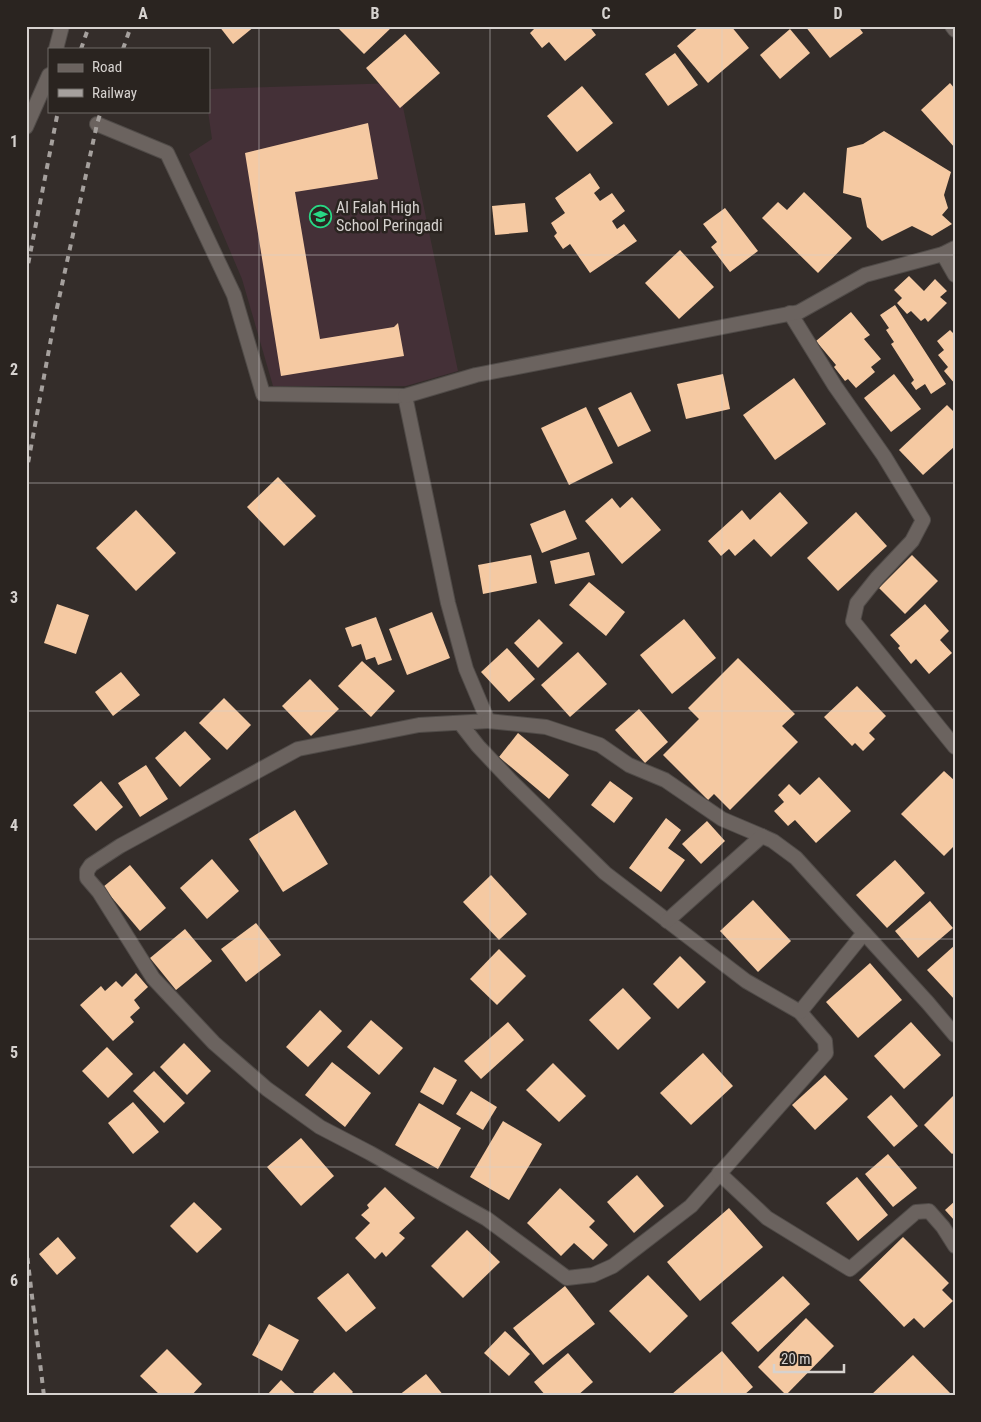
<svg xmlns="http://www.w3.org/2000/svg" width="981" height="1422" viewBox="0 0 981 1422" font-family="'Roboto Condensed',sans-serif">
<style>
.education{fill:#443037}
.building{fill:#f5c9a2}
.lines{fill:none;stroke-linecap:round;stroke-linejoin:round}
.minor-casing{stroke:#504b48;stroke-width:16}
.secondary-casing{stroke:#504b48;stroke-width:16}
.minor{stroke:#6b635f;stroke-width:14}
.secondary{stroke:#6b635f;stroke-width:14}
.rail{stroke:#a5a09d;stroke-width:4;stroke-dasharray:6 6;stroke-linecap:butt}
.grid{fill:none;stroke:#d6d2cf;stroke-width:1;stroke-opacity:0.55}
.labels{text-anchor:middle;stroke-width:5;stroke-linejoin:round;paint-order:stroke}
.poi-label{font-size:16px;fill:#d6d2cf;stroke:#2a2420;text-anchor:start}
.neatline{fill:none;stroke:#d6d2cf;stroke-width:2}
.grid-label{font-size:16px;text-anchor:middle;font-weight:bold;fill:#d6d2cf}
</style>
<rect width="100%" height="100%" fill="#342d2a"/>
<polygon class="education" points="398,83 458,371 406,386 273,386 242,279 189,154 212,139 208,111 209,89"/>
<g class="building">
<polygon points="219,26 255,26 233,44"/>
<polygon points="336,26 393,26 364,54"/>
<polygon points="537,26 589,26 596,35 565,61 549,42 542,48 530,33"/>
<polygon points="700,26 731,26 749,48 708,83 677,46"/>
<polygon points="805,26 858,26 863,33 830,58"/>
<polygon points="790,29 810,53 780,79 760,55"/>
<polygon points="405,34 440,73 400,108 366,68"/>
<polygon points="675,53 698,85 668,106 645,74"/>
<polygon points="950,83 955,89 955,148 921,110"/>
<polygon points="582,86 613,123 577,152 547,116"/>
<polygon points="368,123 378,179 295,192 320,339 394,327 398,323 404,356 281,376 245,153"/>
<polygon points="884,131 951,172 944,195 948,208 942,215 952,224 932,236 912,226 882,241 867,227 861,198 843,193 847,148 863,144"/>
<polygon points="590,173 600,188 594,193 600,201 612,193 625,211 612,221 617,229 624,224 637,241 590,273 570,244 563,249 554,236 557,233 551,223 565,213 555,198"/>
<polygon points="804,192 852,238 818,273 762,218 778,202 787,210"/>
<polygon points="525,203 528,232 495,235 492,206"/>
<polygon points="725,208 758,251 730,272 711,247 717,242 703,224"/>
<polygon points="680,250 714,287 679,319 645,283"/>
<polygon points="909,276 924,291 935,279 947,291 940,297 947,303 928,322 925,318 921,321 911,311 907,314 897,303 902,298 894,290"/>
<polygon points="895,305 946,384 931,394 925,384 916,390 911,383 914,380 891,344 894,342 886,330 889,328 880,315"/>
<polygon points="851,312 870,335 864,339 881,359 871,367 875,372 856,388 848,379 845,381 834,367 836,365 816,341"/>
<polygon points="950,330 955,335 955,384 944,371 948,367 938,355 944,350 937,341"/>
<polygon points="723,374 730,409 686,419 677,384"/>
<polygon points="894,374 921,409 891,432 864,398"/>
<polygon points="794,378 826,424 775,460 743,415"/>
<polygon points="631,392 651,431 618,447 598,408"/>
<polygon points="947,405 955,413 955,446 923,475 899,450"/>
<polygon points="586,407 613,463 569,485 541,428"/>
<polygon points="278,477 316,516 284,546 247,507"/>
<polygon points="780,492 808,523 771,557 754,539 735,556 729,549 721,556 708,541 742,510 750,520"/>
<polygon points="632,497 661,530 622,564 585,521 612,498 620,508"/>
<polygon points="136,510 176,553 136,591 96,548"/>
<polygon points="565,510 577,539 542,553 530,524"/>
<polygon points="856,512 887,546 838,591 807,558"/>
<polygon points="589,552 595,575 555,584 550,561"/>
<polygon points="531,555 537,583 483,594 478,565"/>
<polygon points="912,555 938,581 905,614 879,588"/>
<polygon points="589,582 625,612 606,636 569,605"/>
<polygon points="57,604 89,615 76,654 44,643"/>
<polygon points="925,604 949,631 940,640 952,653 929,674 916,659 911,664 898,648 900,646 890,635"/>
<polygon points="432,612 450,658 407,675 389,629"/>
<polygon points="376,617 392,660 378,665 375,657 366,660 361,644 352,647 345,628"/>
<polygon points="539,619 563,643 538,668 514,643"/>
<polygon points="684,619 716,658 672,694 640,655"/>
<polygon points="507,648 535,679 509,702 481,672"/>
<polygon points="578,652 607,684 570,717 541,685"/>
<polygon points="738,658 795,714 782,726 798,742 730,810 714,794 708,800 663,755 699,719 688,708"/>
<polygon points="362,661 395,691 371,717 338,686"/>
<polygon points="121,672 140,695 113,716 95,692"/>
<polygon points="310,679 339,709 311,736 282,706"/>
<polygon points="857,686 886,716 869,733 875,739 863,751 855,743 852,746 824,717"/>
<polygon points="224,698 251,725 227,750 199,723"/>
<polygon points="639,709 668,742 645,763 615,730"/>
<polygon points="185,731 211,759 180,787 155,758"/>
<polygon points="518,733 569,775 549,799 499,757"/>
<polygon points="146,765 168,799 140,817 118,783"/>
<polygon points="944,771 955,781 955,845 944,856 901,814"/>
<polygon points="819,777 851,811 816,843 795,820 788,826 774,811 784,802 778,795 789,784 800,795"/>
<polygon points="101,781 123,807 96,831 73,805"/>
<polygon points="610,781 633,798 614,823 591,805"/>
<polygon points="295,810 328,864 283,892 249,839"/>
<polygon points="666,818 681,830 668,848 685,860 661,892 629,868"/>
<polygon points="707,821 725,841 701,864 682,844"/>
<polygon points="212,859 239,891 207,919 180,888"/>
<polygon points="895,860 925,893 887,928 856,895"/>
<polygon points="130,865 166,908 140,931 103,887"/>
<polygon points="491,875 527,914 499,940 463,902"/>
<polygon points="753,900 791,941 758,972 720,931"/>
<polygon points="930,901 953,928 918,958 895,931"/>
<polygon points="256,923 281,955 246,982 221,949"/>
<polygon points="185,929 212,961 176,990 150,958"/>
<polygon points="955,945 955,1000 927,970"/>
<polygon points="499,949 526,976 497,1005 470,979"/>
<polygon points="680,956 706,982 678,1009 653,984"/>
<polygon points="870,963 902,1000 858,1038 826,1002"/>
<polygon points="136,973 148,987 134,1000 140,1008 130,1017 134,1022 113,1041 80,1005 101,986 105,991 116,981 122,987"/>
<polygon points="623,988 651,1018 618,1050 589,1020"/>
<polygon points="320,1010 342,1031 308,1067 286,1047"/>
<polygon points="371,1020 403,1048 379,1075 347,1047"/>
<polygon points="508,1022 524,1040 481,1079 464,1061"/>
<polygon points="911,1022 941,1055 904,1089 874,1056"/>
<polygon points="184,1043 211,1071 187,1095 160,1067"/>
<polygon points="107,1047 133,1074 108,1098 82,1071"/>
<polygon points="703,1053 733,1086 691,1125 660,1093"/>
<polygon points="332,1062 371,1093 345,1127 305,1095"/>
<polygon points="553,1063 586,1096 559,1122 526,1090"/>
<polygon points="434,1067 457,1080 443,1105 420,1092"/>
<polygon points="154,1071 185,1103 164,1123 133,1091"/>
<polygon points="825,1075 848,1099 815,1130 792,1105"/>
<polygon points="471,1091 497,1107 483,1130 456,1114"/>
<polygon points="955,1094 955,1152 952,1154 924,1125"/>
<polygon points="891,1095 918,1126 894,1147 867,1117"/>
<polygon points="133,1102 159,1132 133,1154 108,1123"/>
<polygon points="419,1103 461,1128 438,1169 395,1145"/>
<polygon points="503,1121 542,1144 509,1200 470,1177"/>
<polygon points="301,1138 334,1176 301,1206 267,1167"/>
<polygon points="888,1154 917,1188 893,1207 865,1174"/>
<polygon points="637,1175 664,1206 634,1233 607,1202"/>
<polygon points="857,1177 888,1215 858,1241 826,1203"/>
<polygon points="385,1187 415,1218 399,1233 405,1238 386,1257 382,1252 375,1259 355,1238 370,1223 361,1215 369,1208 367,1205"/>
<polygon points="560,1188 595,1221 589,1227 608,1245 593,1260 574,1243 561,1256 527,1223"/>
<polygon points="955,1201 955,1221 945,1210"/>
<polygon points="194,1202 222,1229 197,1253 170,1226"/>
<polygon points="729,1208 763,1247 700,1301 667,1262"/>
<polygon points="467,1230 500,1262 463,1298 431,1266"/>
<polygon points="58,1237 76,1258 57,1275 39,1254"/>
<polygon points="903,1237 949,1283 942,1290 953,1301 924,1328 914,1318 904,1327 859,1280"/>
<polygon points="348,1273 376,1308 346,1332 317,1298"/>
<polygon points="648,1275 688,1316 650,1353 609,1311"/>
<polygon points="783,1276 810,1304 758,1352 731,1323"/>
<polygon points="565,1286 595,1324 543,1365 513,1328"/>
<polygon points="806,1318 834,1346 786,1395 758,1367"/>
<polygon points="269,1324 299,1340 282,1371 252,1355"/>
<polygon points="505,1331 530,1354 509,1376 484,1353"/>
<polygon points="167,1349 202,1384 191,1396 161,1396 140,1376"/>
<polygon points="722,1351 753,1387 743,1396 674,1396 672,1394"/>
<polygon points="568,1353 593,1382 577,1396 546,1396 534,1382"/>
<polygon points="913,1355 951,1394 949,1396 870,1396"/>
<polygon points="334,1372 353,1392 349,1396 317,1396 313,1392"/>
<polygon points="426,1374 444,1396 398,1396"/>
<polygon points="281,1380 298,1396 266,1396"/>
</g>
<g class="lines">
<defs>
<g id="minor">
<polyline points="56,49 62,26"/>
<polyline points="97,124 167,153 234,295 263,394 405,396 448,603 466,669 488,721 419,725 298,749 120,846 91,865 87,871 87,878 99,892 153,978 214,1043 267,1089 320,1127 370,1153 487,1219 567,1278 593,1275 613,1266 691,1206 826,1053 825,1041 800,1012 746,981 605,873 511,781 478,746 460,723"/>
<polyline points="26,127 49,75"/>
<polyline points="943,254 955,275"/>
<polyline points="790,313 835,386 884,456 923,520 912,541 877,578 857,603 853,621 955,747"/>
<polyline points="405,396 476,375 799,312 865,275 943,254 955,248"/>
<polyline points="488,721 546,727 600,745 629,765 665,780 722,819 762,836"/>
<polyline points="667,921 762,836 773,841 796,858 928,1003 955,1035"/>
<polyline points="800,1012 864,933"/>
<polyline points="719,1173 767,1218 850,1269 916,1212 929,1211 943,1227 955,1246"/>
</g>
<polyline id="secondary" points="952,26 955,30"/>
</defs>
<use href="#minor" class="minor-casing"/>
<use href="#secondary" class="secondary-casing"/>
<use href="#minor" class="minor"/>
<use href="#secondary" class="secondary"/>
<g class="rail">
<polyline points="81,49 89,26"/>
<polyline points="123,49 131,26"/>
<polyline points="26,275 58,111"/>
<polyline points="26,474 55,317 97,124 101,111"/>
<polyline points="26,1246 44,1396"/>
</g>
</g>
<path class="grid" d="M259,26V1396M490,26V1396M722,26V1396M26,255H955M26,483H955M26,711H955M26,939H955M26,1167H955"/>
<defs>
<symbol id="school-ring" viewBox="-11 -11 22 22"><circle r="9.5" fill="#2a2420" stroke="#28d885" stroke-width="1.5"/><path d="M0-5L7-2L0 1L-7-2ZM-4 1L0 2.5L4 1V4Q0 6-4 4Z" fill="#28d885"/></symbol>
</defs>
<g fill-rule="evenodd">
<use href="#school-ring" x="308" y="204" width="25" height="25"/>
</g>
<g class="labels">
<g class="poi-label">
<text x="336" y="213">Al Falah High<tspan x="336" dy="18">School Peringadi</tspan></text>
</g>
</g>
<rect width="981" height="1422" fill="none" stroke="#2a2420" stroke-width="55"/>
<rect x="48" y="48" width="162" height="65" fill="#2a2420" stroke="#6f6a66"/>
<rect x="58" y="64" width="25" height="8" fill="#6b635f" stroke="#6f6a66"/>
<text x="92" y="72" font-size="15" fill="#d6d2cf">Road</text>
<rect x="58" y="89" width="25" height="8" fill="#a5a09d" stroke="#6f6a66"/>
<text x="92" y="98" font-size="15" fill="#d6d2cf">Railway</text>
<path d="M774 1364v8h70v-8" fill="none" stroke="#d6d2cf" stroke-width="2.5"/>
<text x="781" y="1364" font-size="15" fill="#d6d2cf" stroke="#2a2420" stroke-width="4" paint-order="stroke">20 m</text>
<rect x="28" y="28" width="926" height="1366" class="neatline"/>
<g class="grid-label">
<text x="143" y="19">A</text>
<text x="375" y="19">B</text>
<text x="606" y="19">C</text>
<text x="838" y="19">D</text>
<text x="14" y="147">1</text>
<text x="14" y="375">2</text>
<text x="14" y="603">3</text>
<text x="14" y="831">4</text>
<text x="14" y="1058">5</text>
<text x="14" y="1286">6</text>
</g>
</svg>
